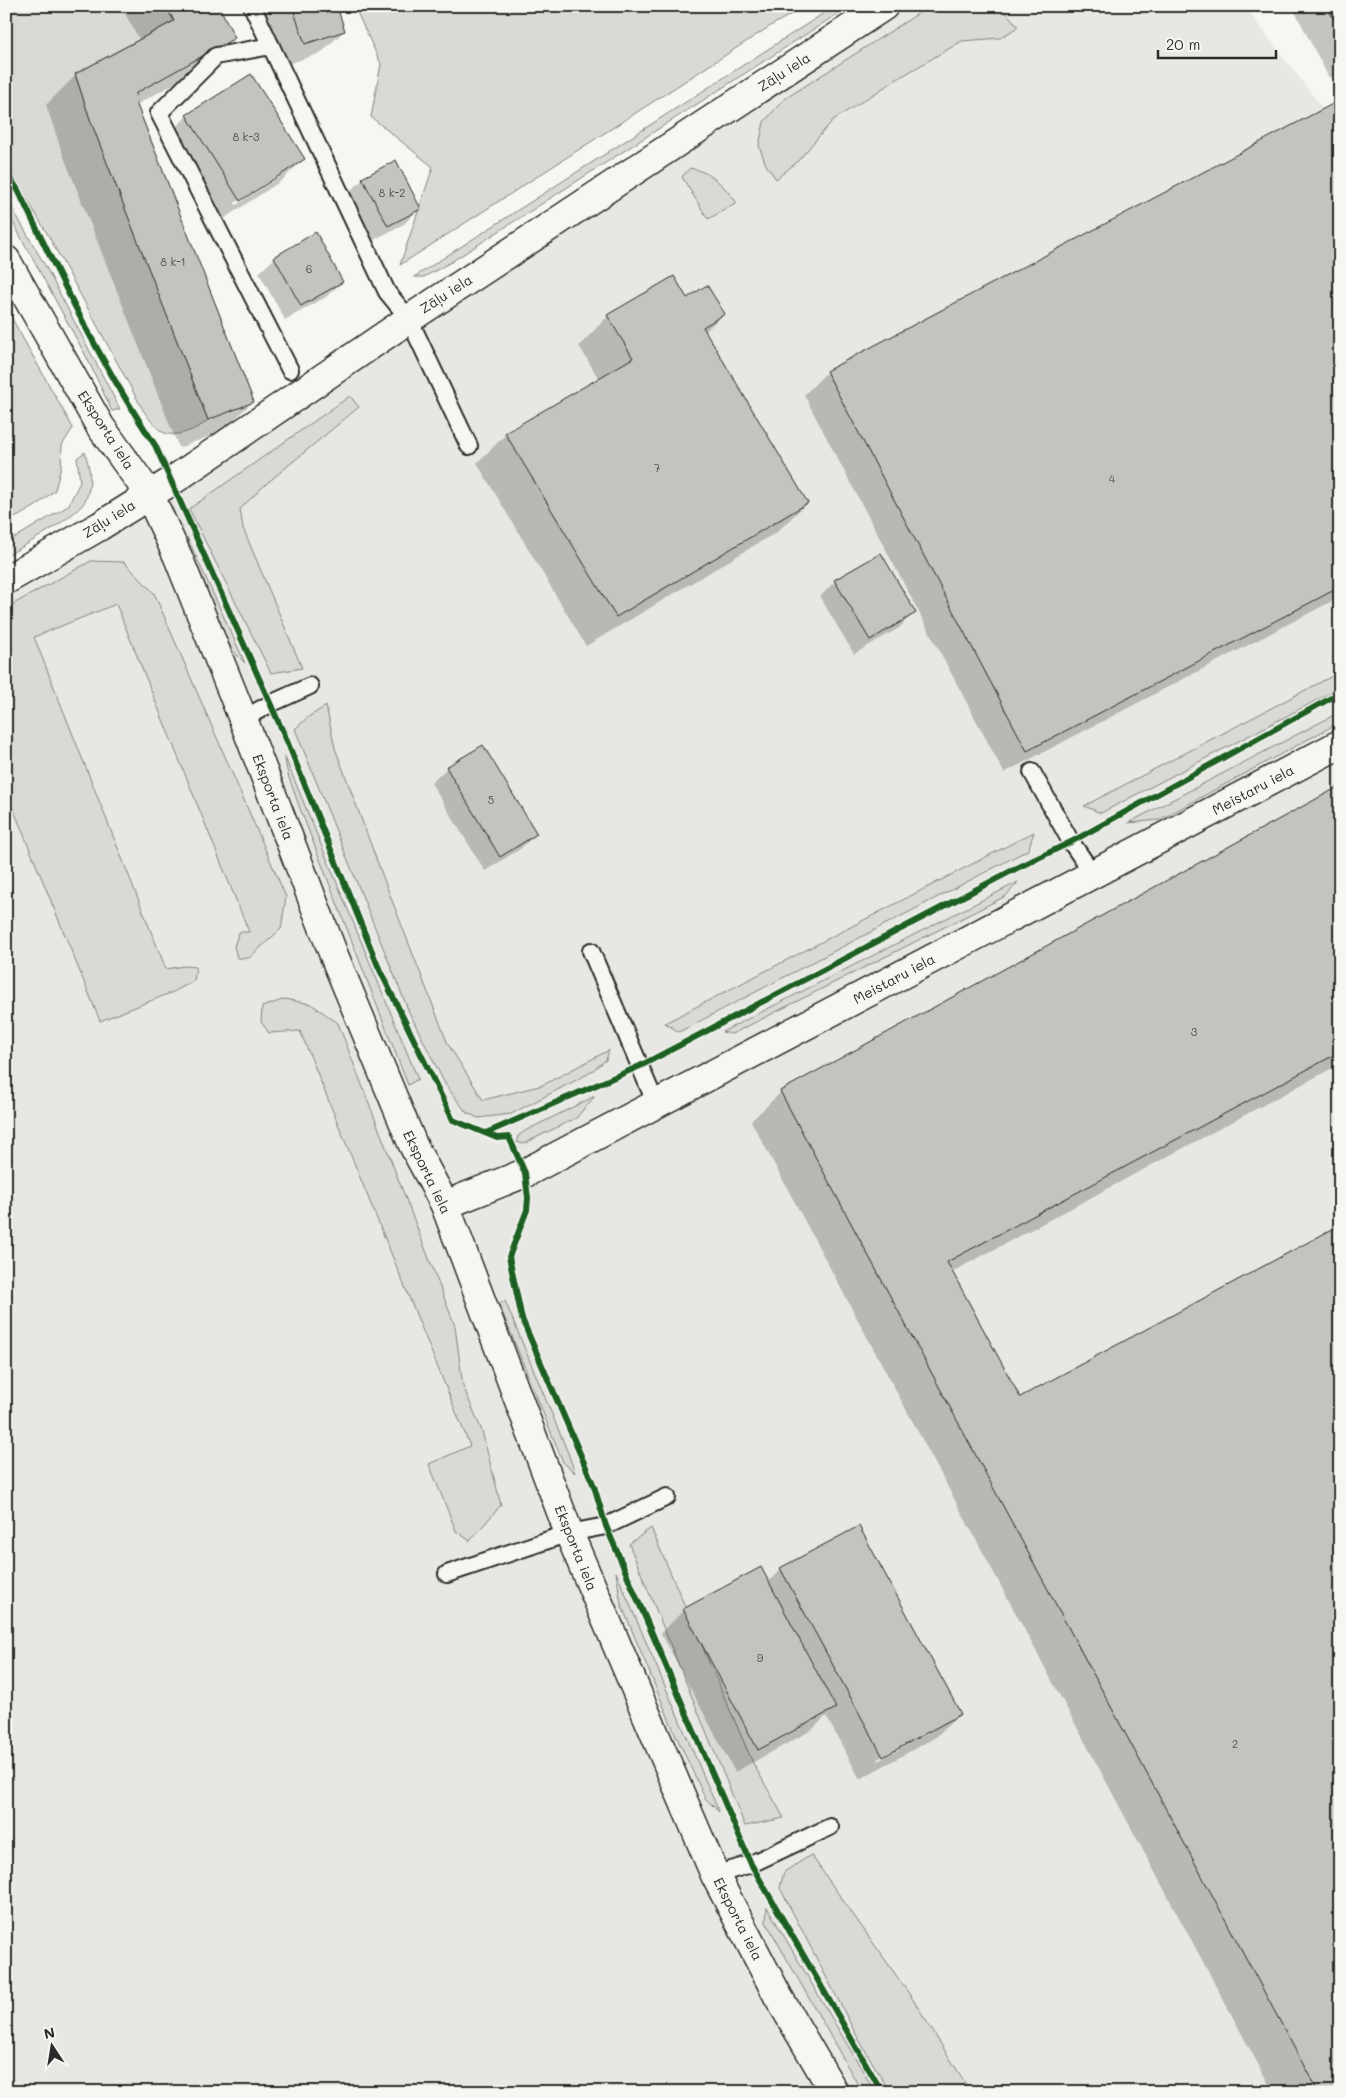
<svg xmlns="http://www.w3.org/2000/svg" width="1346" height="2098" viewBox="0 0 1346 2098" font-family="Mali,sans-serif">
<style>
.built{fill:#e7e7e3}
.green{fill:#d9d9d5;stroke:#828280}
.shadow{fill:#0003;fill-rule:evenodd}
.building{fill:#c3c3c0;stroke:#2b2b2b}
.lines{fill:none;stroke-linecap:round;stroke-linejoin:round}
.lane-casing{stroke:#2b2b2b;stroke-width:20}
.street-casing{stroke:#2b2b2b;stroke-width:31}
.lane{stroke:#f6f6f2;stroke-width:16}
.street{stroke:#f6f6f2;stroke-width:28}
.cycleway-casing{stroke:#f6f6f2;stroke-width:9}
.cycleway{stroke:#1b5e20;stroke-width:6}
.labels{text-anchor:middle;stroke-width:4.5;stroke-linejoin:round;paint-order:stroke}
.number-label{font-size:11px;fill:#515150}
.street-label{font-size:14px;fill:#2b2b2b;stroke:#f6f6f2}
</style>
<rect width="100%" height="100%" fill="#f6f6f2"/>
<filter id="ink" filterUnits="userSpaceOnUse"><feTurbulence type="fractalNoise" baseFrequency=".02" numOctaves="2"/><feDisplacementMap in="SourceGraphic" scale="10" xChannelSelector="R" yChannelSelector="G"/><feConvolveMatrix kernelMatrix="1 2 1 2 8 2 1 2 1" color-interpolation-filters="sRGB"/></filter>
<g filter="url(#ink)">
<polygon class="built" points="904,6 1244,6 1331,119 1340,114 1340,2092 6,2092 6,599"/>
<g class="green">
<path d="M6,6H166L174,21L75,74L208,420C199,429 173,440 161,431C154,426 148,417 143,410L48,235L6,163Z"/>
<polygon points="354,6 806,6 772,25 400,265 433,167 371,117 381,64"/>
<polygon points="835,6 850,6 451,262 424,277 414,277"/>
<polygon points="930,6 1001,6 1018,27 1000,38 962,41 899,78 833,120 797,162 776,179 766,165 759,146 764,122 783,100"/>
<path d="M690,168C712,172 724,186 737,203L708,219L682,177Z"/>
<polygon points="6,197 47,269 120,409 112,411 87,358 6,210"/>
<polygon points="6,308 73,428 62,445 61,467 55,490 36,506 6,523"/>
<polygon points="350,396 359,407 266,484 240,509 243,528 302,668 271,673 189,509"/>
<path d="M85,452C90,470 93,483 85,501C80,514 21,548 6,556V543L68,506L80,482L77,458Z"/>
<polygon points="187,537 245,663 232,650 189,558"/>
<polygon points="91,561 124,562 154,593 286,897 281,929 249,958 237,958 234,946 239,932 249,932 116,604 34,637 166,969 184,966 196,967 194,981 173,992 100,1021 6,791 6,608"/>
<polygon points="1340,672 1340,688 1101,813 1084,806"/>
<polygon points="326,706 335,748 386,885 448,1044 483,1100 543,1085 609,1050 606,1060 588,1074 511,1114 478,1118 466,1112 445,1084 409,1012 295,729 308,717"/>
<polygon points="1340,712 1340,722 1159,820 1128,823"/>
<polygon points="284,755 418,1079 408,1085 301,811 288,775"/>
<polygon points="1034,832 1028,850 679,1032 665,1023"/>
<polygon points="1018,882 1006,896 732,1034 722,1032"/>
<polygon points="285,999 311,1004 338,1023 455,1326 463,1386 482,1431 501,1505 470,1541 456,1531 429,1464 470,1446 300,1031 269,1033 261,1022 262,1007"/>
<polygon points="595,1096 576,1118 523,1144 517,1142 518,1136 525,1131"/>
<polygon points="505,1301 568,1453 575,1473 563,1462 499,1304"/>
<polygon points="651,1528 753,1763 784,1818 745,1826 629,1544"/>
<polygon points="616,1572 719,1812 705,1798 674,1731 621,1604"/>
<polygon points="811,1855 910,1995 971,2092 890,2092 859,2040 780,1888 784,1872"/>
<polygon points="767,1907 875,2092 862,2092 766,1922"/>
</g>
<g class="shadow">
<polygon points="121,6 216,6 234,38 204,67 136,105 252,402 223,431 179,448 62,152 46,105 76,75 140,41"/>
<polygon points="262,6 335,6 344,31 321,53 282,66"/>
<polygon points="1292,6 1340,6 1340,72 1329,78"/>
<path d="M251,75L304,159L281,181L217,223L164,139L187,116ZM279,174V177L236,205L235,203Z"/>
<polygon points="1340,102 1340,597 1004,773 804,395 827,372"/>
<polygon points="363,179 420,208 404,224 372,241 347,194"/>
<polygon points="275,258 342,282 326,297 285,320 259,273"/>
<polygon points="723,314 705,332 807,503 777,532 586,646 477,463 506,434 599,379 579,346 608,316"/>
<polygon points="835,581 914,612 899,628 854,654 820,597"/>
<polygon points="447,768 536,834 520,849 485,871 431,783"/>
<polygon points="1340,787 1340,1064 952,1272 1340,2092 1273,2092 751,1121 781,1092"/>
<path d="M781,1569L959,1714L936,1737L860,1779L826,1716L812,1730L735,1772L661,1633L684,1610L768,1582ZM934,1727V1730L878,1761L877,1759Z"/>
</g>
<g class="building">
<polygon points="166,6 219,6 235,38 136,93 137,105 254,402 208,420 91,122 75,74 174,21"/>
<polygon points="292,6 337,6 345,31 305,44"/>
<polygon points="1327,6 1340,6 1340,32"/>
<polygon points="251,74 305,159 240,201 186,115"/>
<polygon points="1340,100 1340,587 1027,751 826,371"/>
<polygon points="396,160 421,209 388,226 362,178"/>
<polygon points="316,232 343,282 301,306 274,257"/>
<polygon points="674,276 687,298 707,285 725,314 703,327 808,503 616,617 505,433 633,358 607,315"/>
<polygon points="881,553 916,613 870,640 834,580"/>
<polygon points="483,745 537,834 500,857 446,767"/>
<polygon points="1340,786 1340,1052 947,1262 1020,1397 1340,1225 1340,2092 1318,2092 780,1091"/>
<polygon points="859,1526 961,1714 883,1757 780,1568"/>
<polygon points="761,1567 836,1708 758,1750 683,1609"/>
</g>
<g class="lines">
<defs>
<g id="lane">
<polyline points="252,6 387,292 409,319 469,446"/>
<polyline points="271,46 216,56 159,113 290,370"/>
<polyline points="243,719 270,704 310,686"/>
<polyline points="1032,772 1071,842 1093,874"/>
<polyline points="591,951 656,1104"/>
<polyline points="447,1574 569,1533 606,1526 667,1497"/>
<polyline points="715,1875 751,1864 830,1827"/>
</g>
<g id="street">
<polyline points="6,260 100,426 149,494 178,557 243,719 335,958 413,1145 445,1205 569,1533 715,1875 778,1996 834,2092"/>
<polyline points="6,580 100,526 172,481 409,319 884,6"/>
<polyline points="445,1205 525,1173 1340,744"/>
</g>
</defs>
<use href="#lane" class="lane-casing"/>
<use href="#street" class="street-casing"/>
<use href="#lane" class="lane"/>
<use href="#street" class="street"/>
<defs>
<g id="cycleway">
<path d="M6,172L18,190C60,277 101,365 155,445L287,741L378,966L453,1120L497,1138L509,1137L525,1173L528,1198L527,1210L509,1257L522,1319L594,1486L606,1526L751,1864L882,2092"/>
<polyline points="486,1133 640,1066 1015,869 1071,842 1340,693"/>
</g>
</defs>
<use href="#cycleway" class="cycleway-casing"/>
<use href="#cycleway" class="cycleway"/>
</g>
</g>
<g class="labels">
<g class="number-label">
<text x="246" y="141">8 k-3</text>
<text x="392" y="197">8 k-2</text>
<text x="173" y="266">8 k-1</text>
<text x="309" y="273">6</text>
<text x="657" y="472">7</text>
<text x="1112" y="483">4</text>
<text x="491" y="804">5</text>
<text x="1194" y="1036">3</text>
<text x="760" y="1662">9</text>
<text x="1235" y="1748">2</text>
</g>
<g class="street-label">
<text transform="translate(784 72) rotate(-33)" y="5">Zāļu iela</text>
<text transform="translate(446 294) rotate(-33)" y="5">Zāļu iela</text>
<text transform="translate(106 430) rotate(57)" y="5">Eksporta iela</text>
<text transform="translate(109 519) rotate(-32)" y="5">Zāļu iela</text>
<text transform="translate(1253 790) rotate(-28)" y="5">Meistaru iela</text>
<text transform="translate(273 797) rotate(69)" y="5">Eksporta iela</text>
<text transform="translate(894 979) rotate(-28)" y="5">Meistaru iela</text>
<text transform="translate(427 1172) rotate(64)" y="5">Eksporta iela</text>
<text transform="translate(576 1548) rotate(68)" y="5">Eksporta iela</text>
<text transform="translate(738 1919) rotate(63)" y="5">Eksporta iela</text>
</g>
</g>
<rect width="1346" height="2098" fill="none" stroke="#f6f6f2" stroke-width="25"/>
<rect x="12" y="12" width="1321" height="2073" fill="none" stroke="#2b2b2b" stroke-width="2" filter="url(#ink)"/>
<g transform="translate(52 2046) rotate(348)" stroke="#f6f6f2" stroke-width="4" paint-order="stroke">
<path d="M0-4L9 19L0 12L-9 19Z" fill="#2b2b2b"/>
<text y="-8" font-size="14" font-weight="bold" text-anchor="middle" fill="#2b2b2b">N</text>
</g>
<path d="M1158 50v8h118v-8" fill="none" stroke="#2b2b2b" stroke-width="2.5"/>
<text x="1166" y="50" font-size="15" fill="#2b2b2b" stroke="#f6f6f2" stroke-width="4" paint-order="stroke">20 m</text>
</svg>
